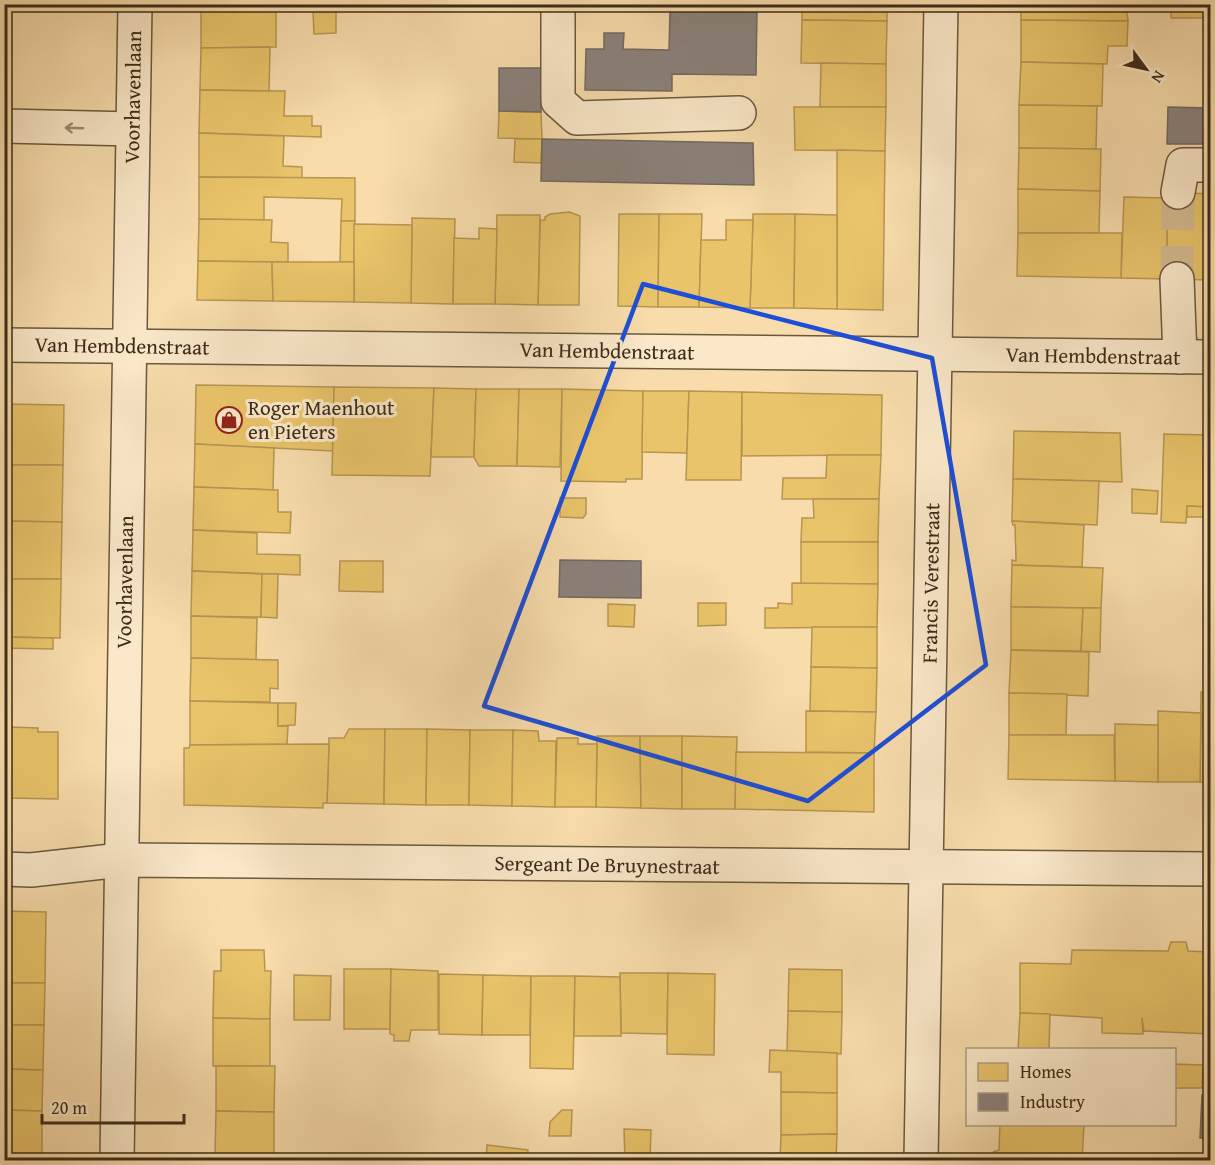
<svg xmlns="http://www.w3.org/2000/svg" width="1215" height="1165" viewBox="0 0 1215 1165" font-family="'Gentium Book Plus',serif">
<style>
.homes{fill:#e9c46a;stroke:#b59652;stroke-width:1.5}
.industry{fill:#8a817c;stroke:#73685e;stroke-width:1.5}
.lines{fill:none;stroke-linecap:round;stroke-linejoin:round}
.minor-tunnel{stroke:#d2b98f;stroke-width:33;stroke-dasharray:33 16;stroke-linecap:butt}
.minor-casing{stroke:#6b583e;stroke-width:36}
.minor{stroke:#fae8c9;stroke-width:33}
.oneway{stroke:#9b8a71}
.marked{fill:none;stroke:#1d4ed8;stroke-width:4.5;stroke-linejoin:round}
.labels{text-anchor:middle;stroke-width:6;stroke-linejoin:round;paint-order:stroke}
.street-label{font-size:21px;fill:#3c2c19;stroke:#fae8c9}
.poi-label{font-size:21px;fill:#3c2c19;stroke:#fae8c9;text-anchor:start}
</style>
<rect width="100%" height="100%" fill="#f8dcac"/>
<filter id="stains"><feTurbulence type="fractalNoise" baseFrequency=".00333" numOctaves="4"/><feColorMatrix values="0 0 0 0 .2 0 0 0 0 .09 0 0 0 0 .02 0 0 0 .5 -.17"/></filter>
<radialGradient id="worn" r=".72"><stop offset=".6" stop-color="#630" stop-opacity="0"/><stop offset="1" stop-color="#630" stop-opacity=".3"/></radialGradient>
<g class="homes">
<polygon points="201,4 276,4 276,47 201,48"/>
<polygon points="802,4 887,4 887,21 802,20"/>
<polygon points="1021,4 1123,4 1123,12 1127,12 1128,21 1021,20"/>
<polygon points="1127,4 1171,4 1171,8 1127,6"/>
<rect x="1171" y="4" width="39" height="14"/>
<polygon points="336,10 336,33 314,34 313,11"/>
<polygon points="802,20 887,21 886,64 801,63"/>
<polygon points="1021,20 1128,21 1127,46 1108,46 1107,64 1021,62"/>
<polygon points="270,47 269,91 200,90 201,48"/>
<polygon points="1021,62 1103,64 1102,106 1019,105"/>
<polygon points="821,63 886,64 886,107 820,107"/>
<polygon points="200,90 285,91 284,116 312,116 312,126 321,126 321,137 199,133"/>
<polygon points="1019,105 1097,106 1096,149 1019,148"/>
<polygon points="794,107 886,107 885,151 795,150"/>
<polygon points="499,111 541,112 542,139 498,138"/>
<polygon points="199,133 284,136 283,166 302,167 302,178 199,177"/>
<polygon points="515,139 542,139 541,163 514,162"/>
<polygon points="1019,148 1101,149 1100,191 1018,189"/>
<polygon points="837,150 885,151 883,310 837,309"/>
<polygon points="199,177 355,178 355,221 341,221 342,199 264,197 264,220 199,219"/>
<polygon points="1018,189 1100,191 1099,233 1018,233"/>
<polygon points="1167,192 1210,194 1210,280 1167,279"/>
<polygon points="1124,197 1167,198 1167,279 1121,278"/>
<polygon points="569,212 580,216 579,305 538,305 540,220 545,220 545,217 550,214"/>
<polygon points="619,214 659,214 658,307 618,306"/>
<polygon points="659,214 702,214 699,307 658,307"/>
<polygon points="753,214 795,214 794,308 750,308"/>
<polygon points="795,214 837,215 837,309 794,308"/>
<polygon points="497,215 540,215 538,305 495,304"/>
<polygon points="412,218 455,219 453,304 411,303"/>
<polygon points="199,219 272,220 271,242 288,243 288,262 198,261"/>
<polygon points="726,220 753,220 750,308 699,307 701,240 726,240"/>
<polygon points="341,221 355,221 354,262 340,262"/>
<polygon points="354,224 412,225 411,303 354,302"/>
<polygon points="479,228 497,229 495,304 453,304 454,238 479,239"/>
<polygon points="1018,233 1122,233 1121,278 1017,276"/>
<polygon points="198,261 272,262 273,301 197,300"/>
<polygon points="272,262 354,262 354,302 273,301"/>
<polygon points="196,385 334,387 333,451 195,444"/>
<polygon points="334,387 434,388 430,476 332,475"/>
<polygon points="434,388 476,389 474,457 431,457"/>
<polygon points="476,389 519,389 517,466 479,466 474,457"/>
<polygon points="519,389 562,389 560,467 517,466"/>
<polygon points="562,389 643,391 642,479 626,479 626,482 561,481"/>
<polygon points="643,391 689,391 687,453 642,452"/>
<polygon points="689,391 742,392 741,480 686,480"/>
<polygon points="742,392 882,395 881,455 742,456"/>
<polygon points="5,404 64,405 63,465 4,465"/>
<polygon points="1014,431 1120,433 1122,482 1013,479"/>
<polygon points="1164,434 1210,435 1210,507 1187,506 1186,523 1161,522"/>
<polygon points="195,444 274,448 273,490 194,487"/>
<polygon points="827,455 881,455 879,499 782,499 783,478 826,478"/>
<polygon points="4,465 63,465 62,522 4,521"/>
<polygon points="1013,479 1099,481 1097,525 1012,521"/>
<polygon points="194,487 278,490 278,512 291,512 290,533 193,530"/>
<polygon points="1132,489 1158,491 1157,514 1132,513"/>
<polygon points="560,498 586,498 586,514 583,518 560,517"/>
<polygon points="813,499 879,499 878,542 801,542 802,518 814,518"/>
<polygon points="1187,506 1208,507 1208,517 1187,517"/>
<polygon points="4,521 62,522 61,579 4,579"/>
<polygon points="1012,521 1084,525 1082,567 1012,565 1012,560 1016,561 1015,525 1013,525"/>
<polygon points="193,530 257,533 257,554 300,555 300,575 192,571"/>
<rect x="801" y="542" width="77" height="42"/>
<polygon points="340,561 383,561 383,592 339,591"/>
<polygon points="1012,565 1103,568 1101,608 1011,607"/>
<polygon points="192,571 262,574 261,617 191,616"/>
<polygon points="262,574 278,574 277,618 261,617"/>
<polygon points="4,579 61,579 60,638 4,637"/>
<polygon points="792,583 878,584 877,627 765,628 765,608 778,608 778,603 792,604"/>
<polygon points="698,603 726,603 726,625 698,626"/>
<polygon points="608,604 635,605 634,627 608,626"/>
<polygon points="1011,607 1083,608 1081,651 1011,650"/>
<polygon points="1083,608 1101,608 1100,652 1081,651"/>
<polygon points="191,616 257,618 256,660 191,658"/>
<polygon points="812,627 877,627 877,668 811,667"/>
<polygon points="4,637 53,638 53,649 4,648"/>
<polygon points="1011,650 1089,652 1088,696 1009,693"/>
<polygon points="191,658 278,660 278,689 270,688 270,702 190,701"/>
<polygon points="811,667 877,668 876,712 810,711"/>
<polygon points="1201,692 1210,692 1210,783 1200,782"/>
<polygon points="1009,693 1067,694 1066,735 1009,735"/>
<polygon points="190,701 278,703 278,726 288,726 287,744 190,745"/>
<polygon points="278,703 296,703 295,725 278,726"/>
<polygon points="806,711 876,712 874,753 806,752"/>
<polygon points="1158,711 1201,713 1200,782 1158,782"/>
<polygon points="1115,724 1158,725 1158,782 1115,781"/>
<polygon points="4,727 9,727 8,798 4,798"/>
<polygon points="9,727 38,728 38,732 58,732 58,799 8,798"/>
<polygon points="349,729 385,729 384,804 327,803 329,738 344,738"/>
<polygon points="385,729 427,729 426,805 384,804"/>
<polygon points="427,729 470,730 469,805 426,805"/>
<polygon points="470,730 513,730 512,806 469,805"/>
<polygon points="513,730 538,731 539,741 556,741 555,807 512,806"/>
<polygon points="1009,735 1114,735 1115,781 1008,779"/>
<polygon points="597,736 640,736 641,808 596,807"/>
<polygon points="640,736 682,736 682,809 641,808"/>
<polygon points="682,736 737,737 735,809 682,809"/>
<polygon points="557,738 578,738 578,744 597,744 596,807 555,807"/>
<polygon points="329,744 327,803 323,803 323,808 184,805 184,748 189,748 190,745"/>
<polygon points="736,752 874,753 874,812 735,809"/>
<polygon points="4,911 46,912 45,983 4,983"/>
<polygon points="1171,942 1186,942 1188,951 1210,952 1210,1034 1144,1031 1142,1018 1143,1034 1102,1033 1102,1018 1020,1013 1020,963 1071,964 1072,950 1168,951"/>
<polygon points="221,950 264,950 265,971 271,971 270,1019 213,1018 214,971 221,971"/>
<polygon points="344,969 391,969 390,1029 344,1029"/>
<polygon points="391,969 438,971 438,1030 411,1030 409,1041 394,1041 394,1035 390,1034 390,1029"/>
<polygon points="789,969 842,970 842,1012 788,1011"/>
<polygon points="620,973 668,973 667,1034 621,1033"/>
<polygon points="668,973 715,974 714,1055 667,1054"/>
<polygon points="439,974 483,975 482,1035 439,1034"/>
<polygon points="294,975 331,976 330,1020 294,1020"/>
<polygon points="483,975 531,976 530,1035 482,1035"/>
<polygon points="531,976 575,976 573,1069 530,1068"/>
<polygon points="575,976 620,977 621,1036 574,1036"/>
<polygon points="4,983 45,983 44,1025 4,1025"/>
<polygon points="788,1011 842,1012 841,1054 787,1051"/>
<polygon points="1020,1013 1050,1014 1049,1050 1018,1050"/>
<polygon points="213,1018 270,1019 270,1066 213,1066"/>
<polygon points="4,1025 44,1025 43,1070 4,1069"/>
<polygon points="770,1050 837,1053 837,1093 781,1092 781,1072 769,1072"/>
<polygon points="1174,1064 1203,1065 1202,1088 1174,1088"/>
<polygon points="216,1066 275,1066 274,1112 216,1111"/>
<polygon points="4,1069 43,1070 42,1111 4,1110"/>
<polygon points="781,1092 837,1093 837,1134 781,1135"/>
<polygon points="4,1110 42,1111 42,1160 4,1160"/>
<polygon points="562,1110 572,1110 571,1136 549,1136 550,1122"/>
<polygon points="216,1111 274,1112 274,1157 215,1156"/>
<polygon points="1000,1124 1084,1124 1082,1160 993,1160 993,1152 999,1150"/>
<polygon points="624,1129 651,1130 650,1160 625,1160"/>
<polygon points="837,1134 836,1160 780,1160 781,1135"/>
<polygon points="487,1145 528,1150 527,1160 486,1160"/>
<polygon points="215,1156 274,1157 274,1160 215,1160"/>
</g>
<g class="industry">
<polygon points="670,11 757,12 756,75 672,74 672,91 585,90 586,49 604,49 604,33 624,33 623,49 669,50"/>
<polygon points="499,68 542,68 541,112 499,111"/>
<polygon points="1168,107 1210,108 1210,144 1167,144"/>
<polygon points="542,139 753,143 754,185 541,181"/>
<polygon points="560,560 641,561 641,598 559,597"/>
<polygon points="1202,1095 1210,1095 1210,1138 1200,1138"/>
</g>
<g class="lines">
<polyline class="minor-tunnel" points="1177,279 1178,192"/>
<defs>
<g id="minor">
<polyline points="558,4 558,101 577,118 739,113"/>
<polyline points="4,126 133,129"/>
<polyline points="1178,192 1183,165 1210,165"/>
<polyline points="1177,279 1180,357"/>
<polyline points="4,345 1210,357"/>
<polyline points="4,869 31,870 121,860 1210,869"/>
<polyline points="117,1160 135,4"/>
<polyline points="921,1160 941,4"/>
</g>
</defs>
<use href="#minor" class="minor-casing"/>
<use href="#minor" class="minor"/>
</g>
<defs><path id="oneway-shaft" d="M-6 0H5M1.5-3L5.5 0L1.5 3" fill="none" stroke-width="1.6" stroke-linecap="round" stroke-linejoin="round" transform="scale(1.5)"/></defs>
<use class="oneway" href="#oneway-shaft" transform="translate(74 128) rotate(-178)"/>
<path class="marked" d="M643,284L932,358L986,665L808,801L484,706Z"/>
<defs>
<symbol id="shop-ring" viewBox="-11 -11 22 22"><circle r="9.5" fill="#fae8c9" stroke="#8f2418" stroke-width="1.5"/><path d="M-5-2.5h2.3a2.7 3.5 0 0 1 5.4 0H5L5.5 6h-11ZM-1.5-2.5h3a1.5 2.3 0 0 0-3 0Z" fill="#8f2418"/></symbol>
</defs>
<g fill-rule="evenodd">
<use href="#shop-ring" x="214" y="405" width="30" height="30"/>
</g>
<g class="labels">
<g class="street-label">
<text transform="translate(133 97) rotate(-89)" y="7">Voorhavenlaan</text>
<text transform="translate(122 346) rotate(1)" y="7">Van Hembdenstraat</text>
<text transform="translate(607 351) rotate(1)" y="7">Van Hembdenstraat</text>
<text transform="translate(1093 356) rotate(1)" y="7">Van Hembdenstraat</text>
<text transform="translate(125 582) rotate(-89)" y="7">Voorhavenlaan</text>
<text transform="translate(931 583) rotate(-89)" y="7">Francis Verestraat</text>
<text transform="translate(607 865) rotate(1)" y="7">Sergeant De Bruynestraat</text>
</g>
<g class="poi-label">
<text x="248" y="415">Roger Maenhout<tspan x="248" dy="24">en Pieters</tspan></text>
</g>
</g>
<rect width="1215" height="1165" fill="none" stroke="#f8dcac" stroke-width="24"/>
<rect x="6" y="6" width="1203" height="1153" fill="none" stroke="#3c2c19" stroke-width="3"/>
<rect x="12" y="12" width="1191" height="1141" fill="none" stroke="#3c2c19" stroke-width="1.5"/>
<rect x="966" y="1048" width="210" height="78" fill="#fae8c9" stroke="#ae9d83" stroke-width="1.5"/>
<rect x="978" y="1063" width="30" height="18" fill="#e9c46a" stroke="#ae9d83" stroke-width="1.5"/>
<text x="1020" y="1078" font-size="18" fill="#3c2c19">Homes</text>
<rect x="978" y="1093" width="30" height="18" fill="#8a817c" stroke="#ae9d83" stroke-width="1.5"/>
<text x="1020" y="1108" font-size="18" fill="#3c2c19">Industry</text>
<g transform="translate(1146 69) rotate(123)" stroke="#fae8c9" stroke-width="4.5" paint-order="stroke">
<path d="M0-4.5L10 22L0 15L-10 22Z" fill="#3c2c19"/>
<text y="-9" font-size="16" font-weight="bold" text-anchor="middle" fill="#3c2c19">N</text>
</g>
<path d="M42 1114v9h142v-9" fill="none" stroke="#3c2c19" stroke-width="3"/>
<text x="51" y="1114" font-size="18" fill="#3c2c19" stroke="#fae8c9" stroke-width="4.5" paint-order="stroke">20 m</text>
<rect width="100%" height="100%" filter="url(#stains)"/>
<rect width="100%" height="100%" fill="url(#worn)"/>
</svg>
